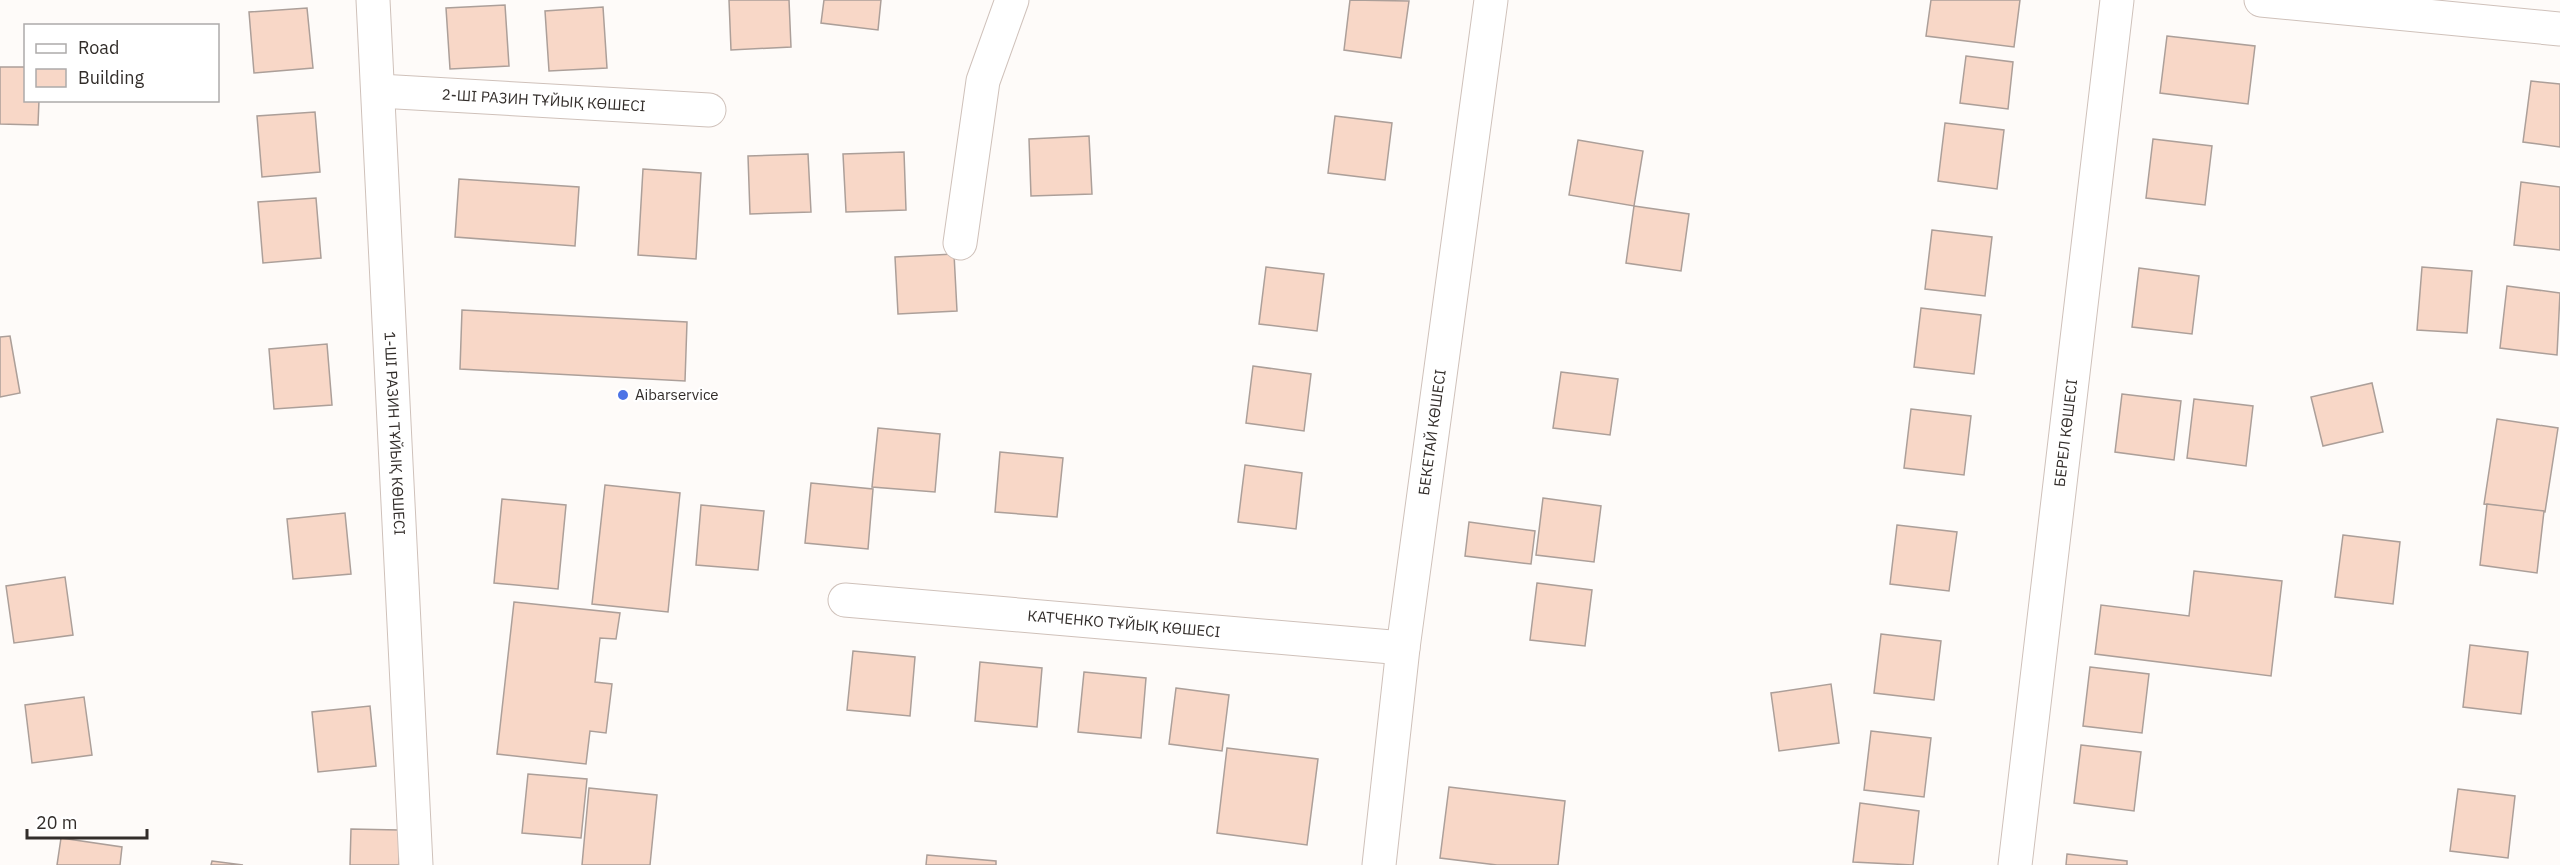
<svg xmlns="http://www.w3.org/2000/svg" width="2560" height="865" viewBox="0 0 2560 865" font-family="'IBM Plex Sans',sans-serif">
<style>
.building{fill:#f8d7c7;stroke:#ac9f99;stroke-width:1.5}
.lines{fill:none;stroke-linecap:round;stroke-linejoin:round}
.minor-casing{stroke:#cfc1ba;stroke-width:35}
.minor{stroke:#fff;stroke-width:33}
.poi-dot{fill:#4c73e6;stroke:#fff;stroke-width:2}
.labels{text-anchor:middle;stroke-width:4.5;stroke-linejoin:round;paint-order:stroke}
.street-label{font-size:15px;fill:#322d2a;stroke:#fff}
.poi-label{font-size:15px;fill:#322d2a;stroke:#fff;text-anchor:start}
</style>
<rect width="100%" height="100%" fill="#fefbf9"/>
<g class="building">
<polygon points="729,0 789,0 791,47 731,50"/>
<polygon points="824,0 881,0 878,30 821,23"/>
<polygon points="1350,0 1409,1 1401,58 1344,50"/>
<polygon points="1931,0 2020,0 2014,47 1926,36"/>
<polygon points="505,5 509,66 450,69 446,8"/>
<polygon points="603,7 607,68 549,71 545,11"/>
<polygon points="307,8 313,68 254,73 249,12"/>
<polygon points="2167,36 2255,46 2248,104 2160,93"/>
<polygon points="1966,56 2013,62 2008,109 1960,103"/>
<polygon points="0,67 26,67 26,100 39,100 38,125 0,124"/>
<polygon points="2531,81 2560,84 2560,147 2523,142"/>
<polygon points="315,112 320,172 262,177 257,116"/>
<polygon points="1335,116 1392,123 1385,180 1328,173"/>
<polygon points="1945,123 2004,130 1997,189 1938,181"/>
<polygon points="1089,136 1092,194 1031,196 1029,139"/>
<polygon points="2153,139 2212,146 2205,205 2146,198"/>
<polygon points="1578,140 1643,151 1634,206 1569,195"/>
<polygon points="904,152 906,210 846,212 843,154"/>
<polygon points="808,154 811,212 750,214 748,156"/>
<polygon points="643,169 701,173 696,259 638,255"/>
<polygon points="459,179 579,187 575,246 455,237"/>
<polygon points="2521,182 2560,187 2560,250 2514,245"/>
<polygon points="316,198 321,258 263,263 258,202"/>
<polygon points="1634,206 1689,214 1681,271 1626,263"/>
<polygon points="1932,230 1992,237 1985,296 1925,289"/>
<polygon points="954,254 957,311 898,314 895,257"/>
<polygon points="1266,267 1324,274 1317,331 1259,324"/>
<polygon points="2422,267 2472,271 2467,333 2417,330"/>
<polygon points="2139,268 2199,276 2192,334 2132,327"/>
<polygon points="2507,286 2560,293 2557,355 2500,348"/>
<polygon points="1921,308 1981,315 1974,374 1914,367"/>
<polygon points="462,310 687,322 685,381 460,369"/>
<polygon points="10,336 20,393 0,397 0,337"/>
<polygon points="327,344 332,405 274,409 269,349"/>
<polygon points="1253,366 1311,374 1304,431 1246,423"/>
<polygon points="1561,372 1618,379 1610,435 1553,428"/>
<polygon points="2372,383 2383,432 2323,446 2311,397"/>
<polygon points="2122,394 2181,401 2174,460 2115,452"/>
<polygon points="2194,399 2253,406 2246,466 2187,458"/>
<polygon points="1911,409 1971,416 1964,475 1904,468"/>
<polygon points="2497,419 2558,428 2545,512 2484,504"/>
<polygon points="878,428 940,434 935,492 872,487"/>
<polygon points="1000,452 1063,458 1057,517 995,512"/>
<polygon points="1245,465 1302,473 1296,529 1238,522"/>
<polygon points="811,483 873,489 868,549 805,543"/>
<polygon points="605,485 680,493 668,612 592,604"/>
<polygon points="1543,498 1601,506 1594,562 1536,555"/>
<polygon points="502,499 566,505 558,589 494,583"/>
<polygon points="2487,504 2544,511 2537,573 2480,565"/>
<polygon points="701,505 764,511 758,570 696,565"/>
<polygon points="345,513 351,574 293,579 287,519"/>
<polygon points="1469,522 1535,531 1531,564 1465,556"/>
<polygon points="1897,525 1957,532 1949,591 1890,584"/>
<polygon points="2343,535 2400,542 2393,604 2335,597"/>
<polygon points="2194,571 2282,581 2271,676 2095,654 2101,605 2189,616"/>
<polygon points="65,577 73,635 14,643 6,586"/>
<polygon points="1537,583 1592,590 1585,646 1530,640"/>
<polygon points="514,602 620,613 616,639 600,638 595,682 612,684 606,733 590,731 586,764 497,754"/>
<polygon points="1881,634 1941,641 1934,700 1874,693"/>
<polygon points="2470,645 2528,652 2521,714 2463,707"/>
<polygon points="853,651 915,657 910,716 847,710"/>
<polygon points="980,662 1042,668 1037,727 975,721"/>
<polygon points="2090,667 2149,674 2142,733 2083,726"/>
<polygon points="1084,672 1146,678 1141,738 1078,732"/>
<polygon points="1831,684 1839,743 1779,751 1771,693"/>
<polygon points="1176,688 1229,695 1222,751 1169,744"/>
<polygon points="84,697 92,755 32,763 25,705"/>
<polygon points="370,706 376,766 318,772 312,712"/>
<polygon points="1871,731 1931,738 1924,797 1864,790"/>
<polygon points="2081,745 2141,752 2134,811 2074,803"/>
<polygon points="1227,748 1318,759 1307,845 1217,833"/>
<polygon points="528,774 587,779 581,838 522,833"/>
<polygon points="1449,787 1565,801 1558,865 1497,865 1440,858"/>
<polygon points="589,788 657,795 650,865 582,865"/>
<polygon points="2458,789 2515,796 2508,858 2450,851"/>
<polygon points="1860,803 1919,811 1913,865 1853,862"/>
<polygon points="351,829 399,830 399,865 350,865"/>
<polygon points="61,838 122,847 120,865 57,865"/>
<polygon points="2067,854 2127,861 2127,865 2066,865"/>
<polygon points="927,855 996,861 996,865 926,865"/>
<polygon points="212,861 243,865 211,865"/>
</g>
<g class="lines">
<defs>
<g id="minor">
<path id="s1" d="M373,0L416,865"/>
<polyline points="2261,0 2560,29"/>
<path id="s2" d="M379,91L709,110"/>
<polyline points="960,243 983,81 1012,0"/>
<path id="s3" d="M845,600L1403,648"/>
<path id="s4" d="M1379,865L1403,648L1491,0"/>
<path id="s5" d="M2015,865L2117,0"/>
</g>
</defs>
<use href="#minor" class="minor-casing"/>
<use href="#minor" class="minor"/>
</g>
<circle class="poi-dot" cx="623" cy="395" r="6"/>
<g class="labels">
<g class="street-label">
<text dy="5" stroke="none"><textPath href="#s2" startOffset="165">2-ШІ РАЗИН ТҰЙЫҚ КӨШЕСІ</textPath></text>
<text dy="5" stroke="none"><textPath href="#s1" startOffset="434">1-ШІ РАЗИН ТҰЙЫҚ КӨШЕСІ</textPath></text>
<text dy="5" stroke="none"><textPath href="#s4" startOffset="436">БЕКЕТАЙ КӨШЕСІ</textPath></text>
<text dy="5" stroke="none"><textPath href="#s5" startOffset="435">БЕРЕЛ КӨШЕСІ</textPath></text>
<text dy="5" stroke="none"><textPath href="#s3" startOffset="280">КАТЧЕНКО ТҰЙЫҚ КӨШЕСІ</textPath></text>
</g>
<g class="poi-label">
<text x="635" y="400">Aibarservice</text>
</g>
</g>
<rect x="24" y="24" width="195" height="78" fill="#ffffff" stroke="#adabaa" stroke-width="1.5"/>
<rect x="36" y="44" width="30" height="9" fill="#ffffff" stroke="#adabaa" stroke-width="1.5"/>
<text x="78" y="54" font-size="18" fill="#322d2a">Road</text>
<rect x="36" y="69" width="30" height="18" fill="#f8d7c7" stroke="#adabaa" stroke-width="1.5"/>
<text x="78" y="84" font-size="18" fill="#322d2a">Building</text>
<path d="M27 829v9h120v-9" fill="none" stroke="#322d2a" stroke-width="3"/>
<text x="36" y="829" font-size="18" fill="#322d2a" stroke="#ffffff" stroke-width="4.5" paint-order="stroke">20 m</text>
</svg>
